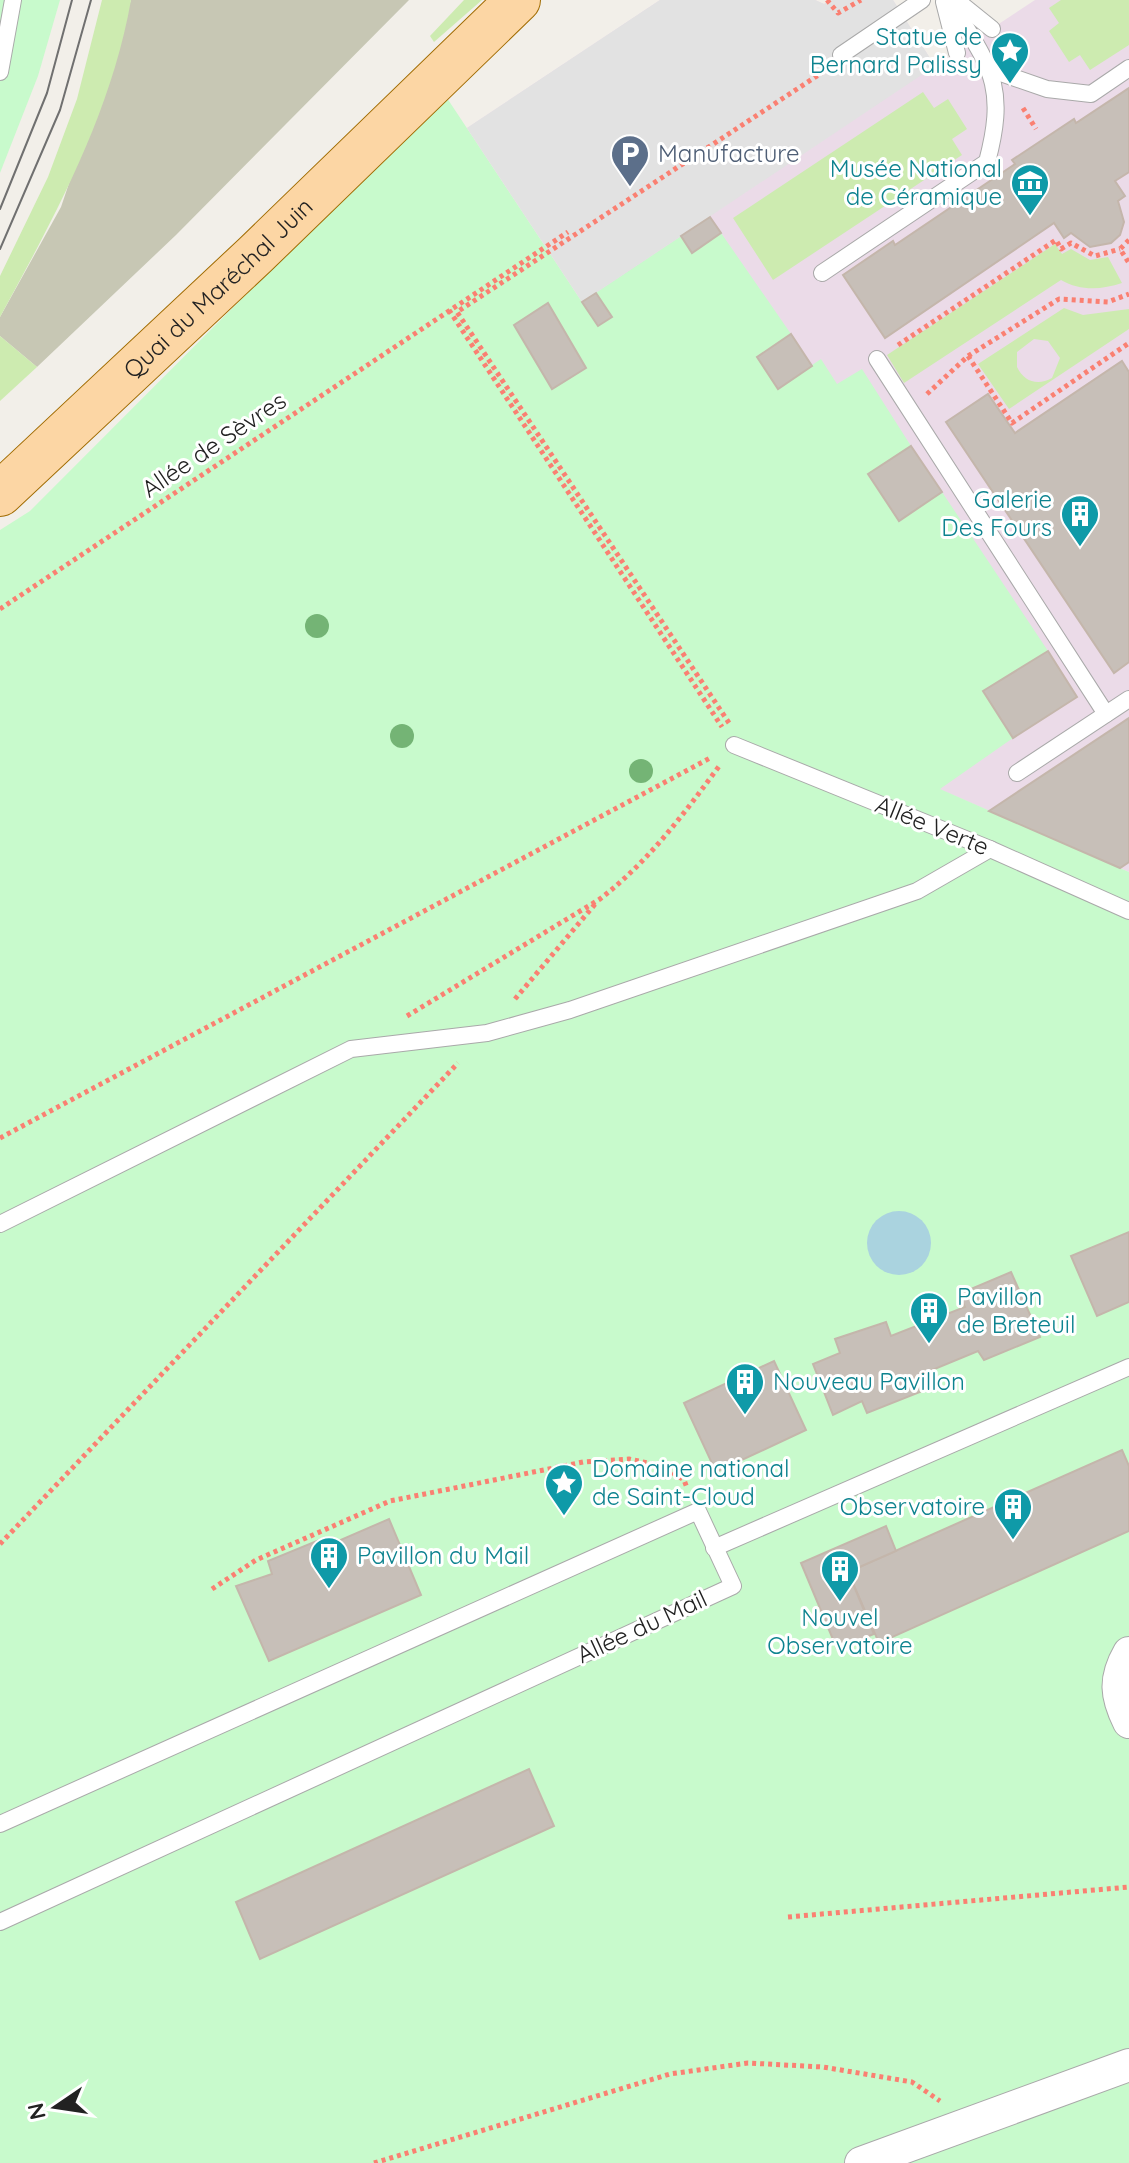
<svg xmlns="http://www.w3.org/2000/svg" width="1129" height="2163" viewBox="0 0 1129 2163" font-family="Quicksand,sans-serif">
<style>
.industrial{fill:#ebdbe8}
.construction{fill:#c7c7b4}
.grass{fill:#cdebb0;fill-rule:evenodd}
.park{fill:#c8facc}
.parking{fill:#e2e2e2}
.water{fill:#aad3df}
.building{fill:#c7bfb8;stroke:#c4b6ab;stroke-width:2}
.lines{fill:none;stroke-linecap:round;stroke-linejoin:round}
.service-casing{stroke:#a9a9a9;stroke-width:18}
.minor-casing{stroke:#a9a9a9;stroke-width:34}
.primary-casing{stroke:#a06b00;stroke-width:46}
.path{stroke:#fa8072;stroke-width:5;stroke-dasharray:4 4;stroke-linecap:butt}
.service{stroke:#fff;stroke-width:16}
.minor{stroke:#fff;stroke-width:32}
.primary{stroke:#fcd6a4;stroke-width:44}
.tram{stroke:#707070;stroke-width:2}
.tree{fill:#74b475}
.labels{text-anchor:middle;stroke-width:6;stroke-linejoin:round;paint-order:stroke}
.culture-label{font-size:24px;fill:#0d838f;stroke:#fff;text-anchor:end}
.service-label{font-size:24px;fill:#4e5e75;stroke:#fff;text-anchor:start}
.street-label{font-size:24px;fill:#222;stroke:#fff}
</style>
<rect width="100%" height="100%" fill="#f2efe9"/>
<polygon class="industrial" points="660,0 815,0 824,4 831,0 893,0 935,66 1035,0 1129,0 1129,872 891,768 467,128"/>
<polygon class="construction" points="131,0 409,0 176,235 37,367 0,336 0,317 61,207"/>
<g class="grass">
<path d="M102,0H131C111,114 55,216 0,317V276L48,177L77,99Z"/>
<polygon points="464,0 482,0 434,42 430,36"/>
<polygon points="1061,0 1129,0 1129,45 1090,70 1080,55 1069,62 1049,31 1059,23 1049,8"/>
<polygon points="923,92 934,108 948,99 967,129 952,139 962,155 773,280 733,218"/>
<path d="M1055,244L1062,254L1071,249L1090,260L1108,257L1122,283C1101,290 1080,291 1061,280L904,383L887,355Z"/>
<path d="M1064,308L1083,315L1129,309V329L1009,409L978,364ZM1034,339L1048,341L1060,358L1052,378C1038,386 1024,382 1017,367V352Z"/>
<polygon points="0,336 37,367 0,401"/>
</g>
<g class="park">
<polygon points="0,0 60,0 38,76 0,173"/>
<polygon points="445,95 582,302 710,217 791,334 757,357 778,388 821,359 837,384 862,369 911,446 868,475 899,521 942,492 1048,651 984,691 1013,738 940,789 1129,872 1129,2163 0,2163 0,530 30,511"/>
</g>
<polygon class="parking" points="660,0 815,0 824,4 831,0 893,0 935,66 582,302 467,128"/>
<circle class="water" cx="899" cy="1243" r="32"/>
<g class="building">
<polygon points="1129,88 1129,172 1115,181 1125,196 1118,201 1124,222 1120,235 1111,243 1090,247 1071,233 1064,238 1054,223 885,338 843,275 893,241 895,245 1015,164 1012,160 1074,119 1076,123"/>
<polygon points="710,217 721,233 692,253 681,236"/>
<polygon points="596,293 612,317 598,326 582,302"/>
<polygon points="548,303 586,368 552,389 514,325"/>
<polygon points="791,334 812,366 778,389 757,357"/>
<polygon points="1122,361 1129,372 1129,662 1114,673 946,422 988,394 1015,433"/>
<polygon points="911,446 942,492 899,521 868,474"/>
<polygon points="1048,651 1077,697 1013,738 983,691"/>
<polygon points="1129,718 1129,862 1120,868 989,811"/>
<polygon points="1129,1232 1129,1302 1097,1316 1071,1256"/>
<polygon points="1011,1272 1040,1337 984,1360 978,1351 915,1377 920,1392 867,1413 862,1401 833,1415 813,1364 840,1353 835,1339 886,1322 891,1336 965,1307 959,1294"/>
<polygon points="774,1361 806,1430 716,1472 684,1403"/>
<polygon points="1122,1450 1129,1466 1129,1531 879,1643 848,1572"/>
<polygon points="389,1519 421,1595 269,1661 236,1586 272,1574 268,1561 324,1538 327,1546"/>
<polygon points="886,1526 896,1551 848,1572 874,1634 837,1649 801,1563"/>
<polygon points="529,1769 554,1826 260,1959 236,1902"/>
</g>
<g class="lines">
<defs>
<g id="service">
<polyline points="956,0 992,29"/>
<polyline points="944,2 957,53"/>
<polyline points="841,55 922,0"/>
<polyline points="989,69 1047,89 1091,94 1129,68"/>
<polyline points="0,72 13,0"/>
<path d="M822,273L987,162C1008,83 989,66 949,0"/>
<polyline points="877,359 1106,714"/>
<polyline points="734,745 990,849 1129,911"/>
<polyline points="1017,773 1129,699"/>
<polyline points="0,1224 351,1049 487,1033 570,1010 917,891 990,849"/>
<polyline points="714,1548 1129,1367"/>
<polyline points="0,1824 698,1511 733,1586 0,1922"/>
</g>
<g id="minor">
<path d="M1129,1653C1114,1679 1116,1696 1129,1722"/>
<polyline points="861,2163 1129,2065"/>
</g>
<g id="primary">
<path id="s1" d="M0,494L255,255L518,0"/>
</g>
</defs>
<use href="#service" class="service-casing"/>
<use href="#minor" class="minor-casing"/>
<use href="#primary" class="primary-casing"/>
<g class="path">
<polyline points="827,0 838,13 861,0"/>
<polyline points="1023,108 1036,129"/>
<polyline points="1129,240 1120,249 1129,263"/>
<polyline points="449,310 722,727"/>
<polyline points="898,345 1056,240 1061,249 1071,243 1095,256 1120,249"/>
<polyline points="968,356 1012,423 1129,343"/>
<polyline points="927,394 968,356 1059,299 1108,302 1129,294"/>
<polyline points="0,609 568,232"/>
<polyline points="729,723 457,312 823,72"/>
<polyline points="515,999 596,903"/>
<path d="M407,1016L600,899C649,861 683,815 720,765"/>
<polyline points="0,1138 712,757"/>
<polyline points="0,1544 458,1063"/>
<polyline points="212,1589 256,1560 390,1501 583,1462 629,1459 662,1466 684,1480 687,1488"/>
<polyline points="788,1917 1129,1887"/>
<polyline points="374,2163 670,2074 748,2063 823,2067 912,2082 940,2101"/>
</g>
<use href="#service" class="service"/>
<use href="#minor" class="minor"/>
<use href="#primary" class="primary"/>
<g class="tram">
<polyline points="0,209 47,93 72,0"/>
<polyline points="0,249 60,110 91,0"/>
</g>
</g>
<g class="tree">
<circle cx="317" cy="626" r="12"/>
<circle cx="402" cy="736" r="12"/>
<circle cx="641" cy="771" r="12"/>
</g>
<defs>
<symbol id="sight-pin" viewBox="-11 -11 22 30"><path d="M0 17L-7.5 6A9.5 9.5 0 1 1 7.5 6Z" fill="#0f9aa8" stroke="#fff"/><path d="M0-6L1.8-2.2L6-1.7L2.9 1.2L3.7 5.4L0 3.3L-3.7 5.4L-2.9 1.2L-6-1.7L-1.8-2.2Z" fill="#fff"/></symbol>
<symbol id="parking-pin" viewBox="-11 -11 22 30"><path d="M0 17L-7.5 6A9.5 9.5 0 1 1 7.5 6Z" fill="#5c6f8a" stroke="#fff"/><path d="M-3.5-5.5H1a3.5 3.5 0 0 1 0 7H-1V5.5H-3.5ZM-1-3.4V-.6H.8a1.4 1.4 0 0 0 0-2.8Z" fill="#fff"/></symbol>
<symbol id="museum-pin" viewBox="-11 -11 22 30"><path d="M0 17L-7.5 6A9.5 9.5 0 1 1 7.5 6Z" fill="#0f9aa8" stroke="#fff"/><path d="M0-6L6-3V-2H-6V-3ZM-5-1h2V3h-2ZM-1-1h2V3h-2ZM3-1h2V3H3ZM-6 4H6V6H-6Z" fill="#fff"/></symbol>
<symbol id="building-pin" viewBox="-11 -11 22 30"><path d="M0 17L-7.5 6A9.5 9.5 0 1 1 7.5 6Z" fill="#0f9aa8" stroke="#fff"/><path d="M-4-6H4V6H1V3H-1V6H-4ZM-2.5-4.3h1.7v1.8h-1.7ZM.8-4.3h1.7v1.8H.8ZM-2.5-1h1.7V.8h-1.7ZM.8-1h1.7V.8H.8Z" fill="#fff"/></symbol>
</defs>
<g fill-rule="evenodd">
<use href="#sight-pin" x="988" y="29" width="44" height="60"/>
<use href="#parking-pin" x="608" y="132" width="44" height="60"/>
<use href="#museum-pin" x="1008" y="161" width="44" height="60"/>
<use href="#building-pin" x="1058" y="492" width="44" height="60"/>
<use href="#building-pin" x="907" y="1289" width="44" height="60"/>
<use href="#building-pin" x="723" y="1360" width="44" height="60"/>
<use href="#sight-pin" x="542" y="1461" width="44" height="60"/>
<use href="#building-pin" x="991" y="1485" width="44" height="60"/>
<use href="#building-pin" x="307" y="1534" width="44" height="60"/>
<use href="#building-pin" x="818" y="1547" width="44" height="60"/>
</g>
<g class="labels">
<g class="culture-label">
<text x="982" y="45">Statue de<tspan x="982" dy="28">Bernard Palissy</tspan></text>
<text x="1002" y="177">Musée National<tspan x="1002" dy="28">de Céramique</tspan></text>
<text x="1052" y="508">Galerie<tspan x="1052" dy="28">Des Fours</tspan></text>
<text x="957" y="1305" text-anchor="start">Pavillon<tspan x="957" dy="28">de Breteuil</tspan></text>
<text x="773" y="1390" text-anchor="start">Nouveau Pavillon</text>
<text x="592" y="1477" text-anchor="start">Domaine national<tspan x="592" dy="28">de Saint-Cloud</tspan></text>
<text x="985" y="1515">Observatoire</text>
<text x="357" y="1564" text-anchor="start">Pavillon du Mail</text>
<text x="840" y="1626" text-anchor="middle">Nouvel<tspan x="840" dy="28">Observatoire</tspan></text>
</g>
<g class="service-label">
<text x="658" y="162">Manufacture</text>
</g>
<g class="street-label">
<text dy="8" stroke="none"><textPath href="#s1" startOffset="300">Quai du Maréchal Juin</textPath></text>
<text transform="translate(214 445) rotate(-34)" y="8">Allée de Sèvres</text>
<text transform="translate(932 826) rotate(22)" y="8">Allée Verte</text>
<text transform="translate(642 1627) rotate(-25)" y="8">Allée du Mail</text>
</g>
</g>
<g transform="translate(56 2107) rotate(257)" stroke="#ffffff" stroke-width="6" paint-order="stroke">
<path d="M0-6L14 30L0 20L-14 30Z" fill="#222222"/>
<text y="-12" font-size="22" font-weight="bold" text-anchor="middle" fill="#222222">N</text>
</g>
</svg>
